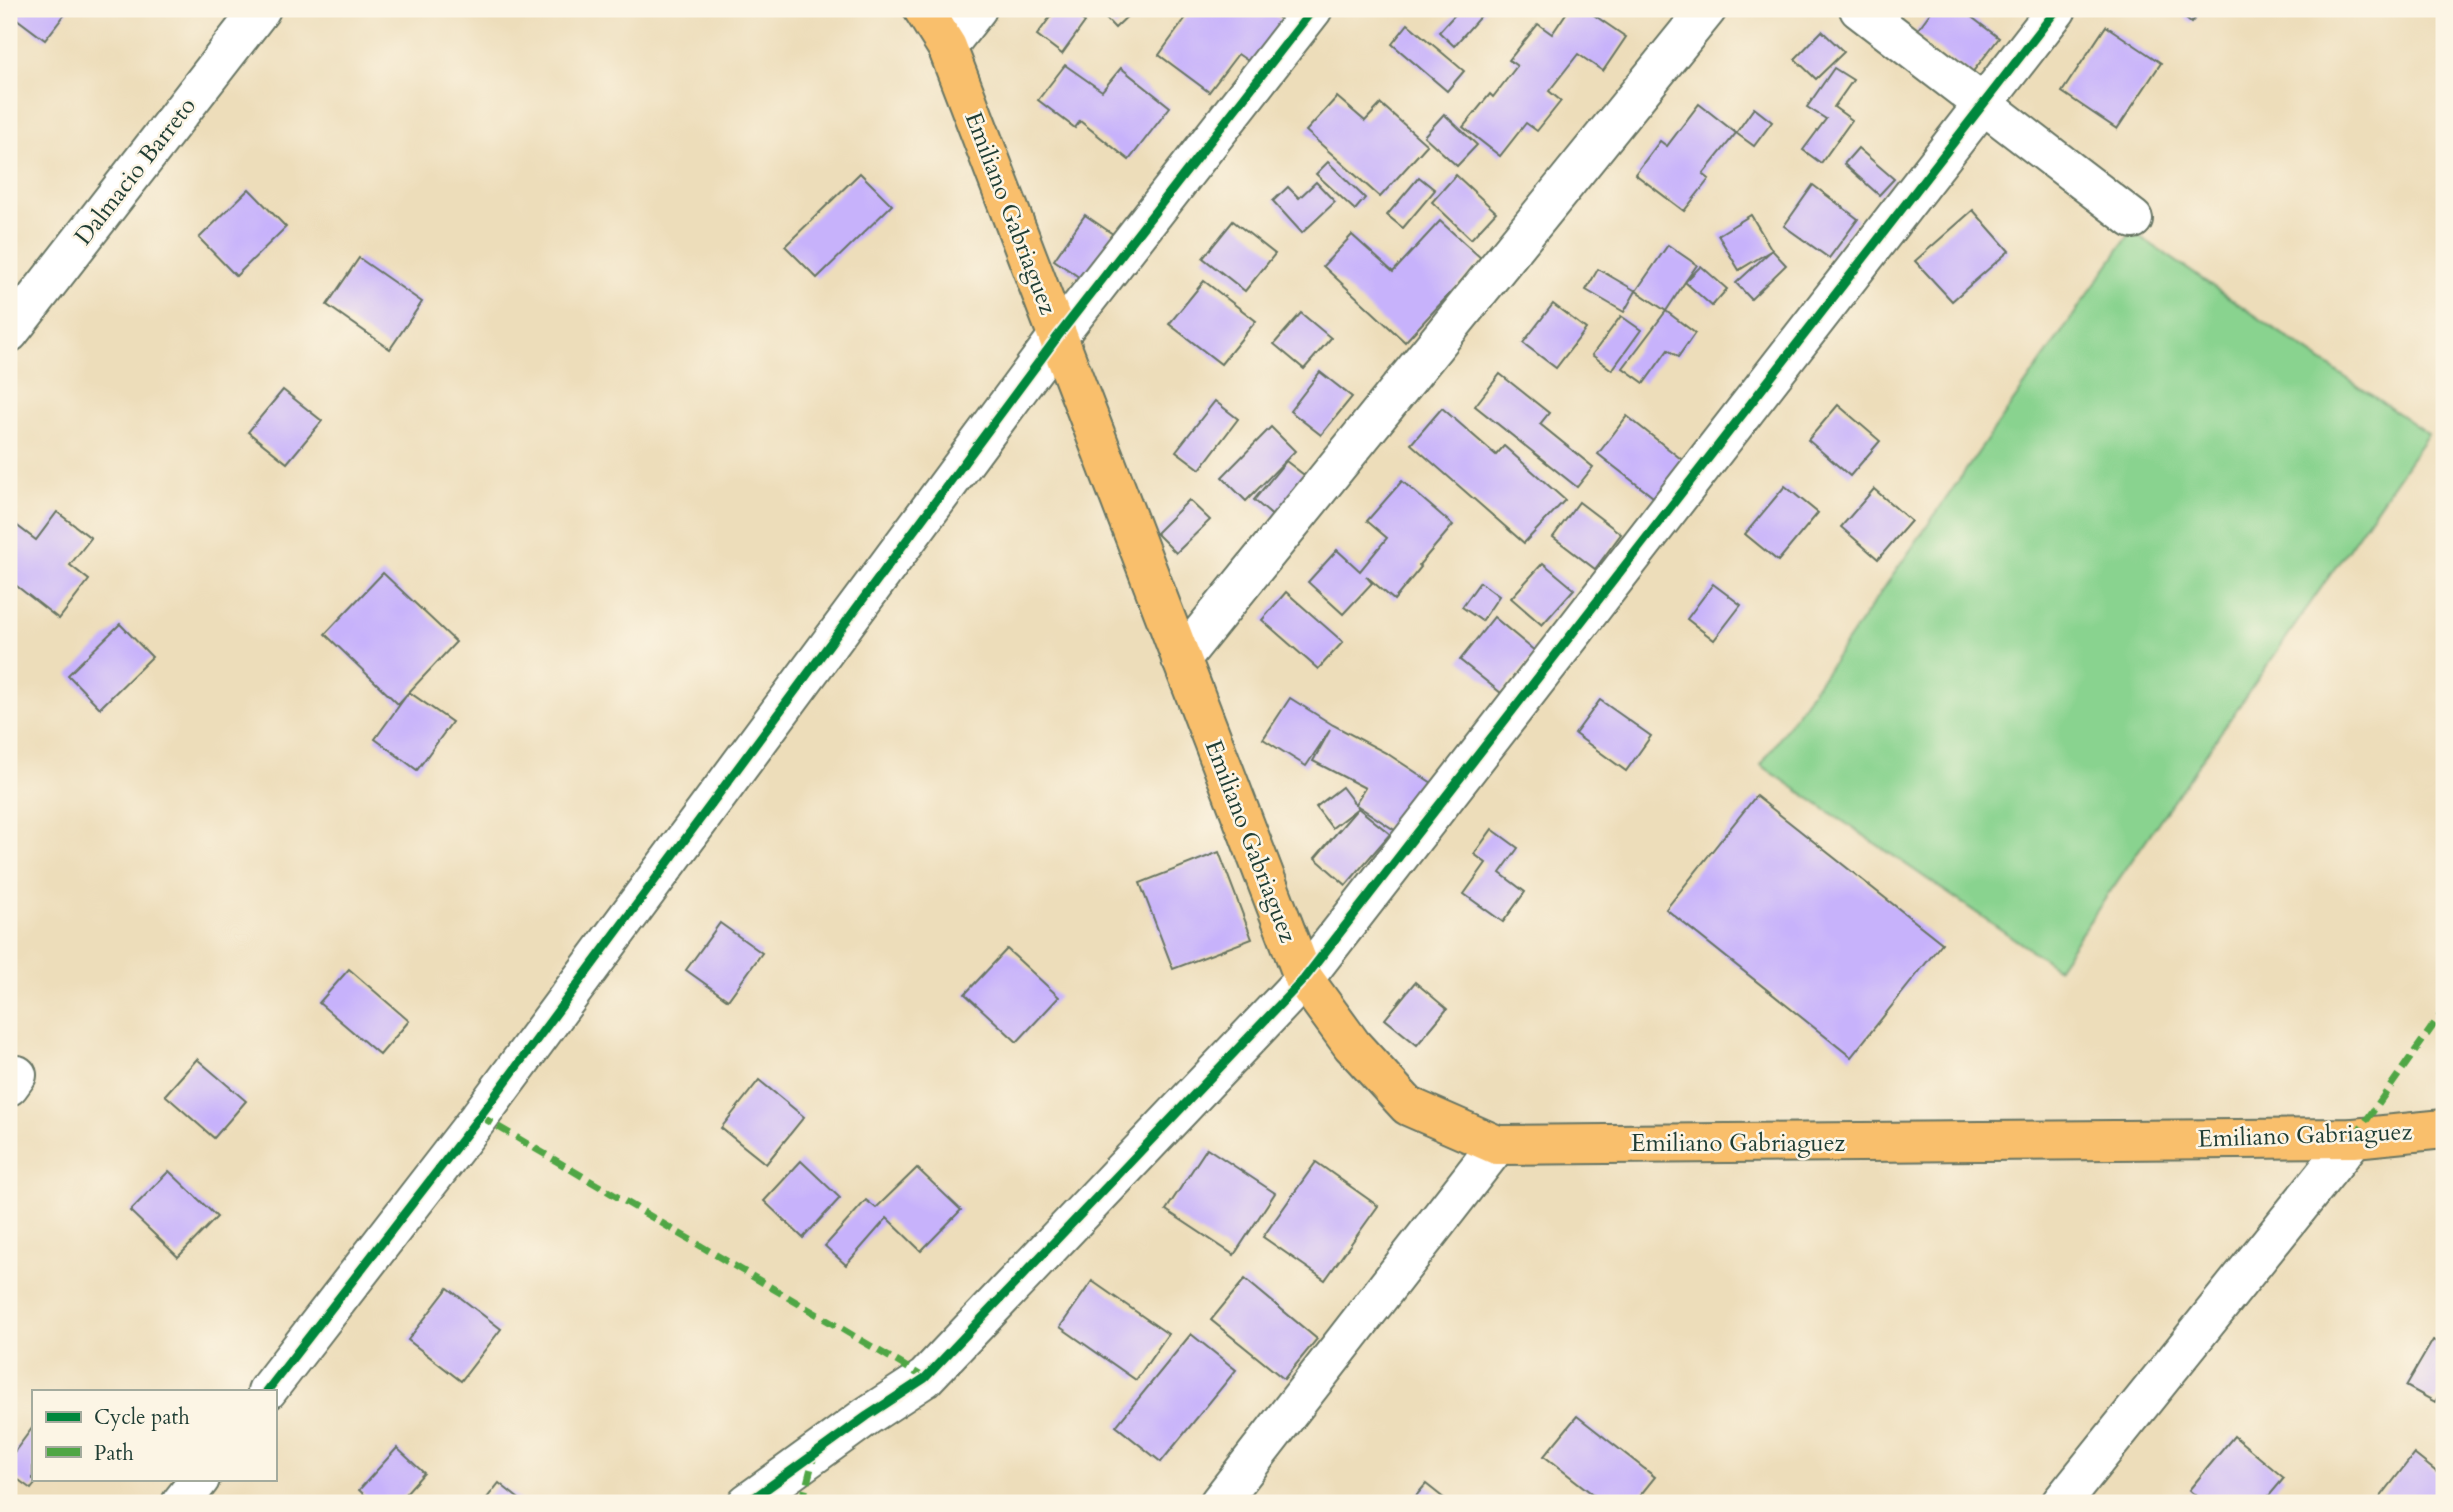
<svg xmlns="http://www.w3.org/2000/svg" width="2453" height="1512" viewBox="0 0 2453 1512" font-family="Cardo,serif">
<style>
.green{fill:#89d38f;stroke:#548862;stroke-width:2}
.building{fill:#c7b2fb}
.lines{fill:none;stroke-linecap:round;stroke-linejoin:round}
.minor-casing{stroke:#677563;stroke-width:42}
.major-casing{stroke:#677563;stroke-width:42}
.minor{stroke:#fff;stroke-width:38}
.major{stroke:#f9bf6c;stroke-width:38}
.quiet{stroke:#4fa644;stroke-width:7;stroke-dasharray:14 7;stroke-linecap:butt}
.cycleway-casing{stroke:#fcf5e5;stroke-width:13}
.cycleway{stroke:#00873e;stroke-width:9}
.labels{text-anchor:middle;stroke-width:5;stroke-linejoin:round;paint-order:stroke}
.street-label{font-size:24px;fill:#1f3d34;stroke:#fcf5e5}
</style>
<rect width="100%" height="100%" fill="#fcf5e5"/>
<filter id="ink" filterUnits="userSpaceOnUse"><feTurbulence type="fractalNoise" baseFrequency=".0143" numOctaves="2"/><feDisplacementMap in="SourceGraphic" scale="14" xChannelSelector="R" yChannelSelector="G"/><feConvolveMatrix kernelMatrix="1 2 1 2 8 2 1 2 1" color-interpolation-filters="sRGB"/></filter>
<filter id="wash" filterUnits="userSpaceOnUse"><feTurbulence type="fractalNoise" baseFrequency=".00686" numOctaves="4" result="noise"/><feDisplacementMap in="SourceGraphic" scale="28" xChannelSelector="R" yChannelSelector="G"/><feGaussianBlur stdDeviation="1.57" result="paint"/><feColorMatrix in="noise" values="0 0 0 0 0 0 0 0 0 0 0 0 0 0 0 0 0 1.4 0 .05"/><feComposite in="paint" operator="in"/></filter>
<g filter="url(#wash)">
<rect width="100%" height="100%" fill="#edddba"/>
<polygon class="green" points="2132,231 2428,434 2057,968 1761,765"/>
<g id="blocks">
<g class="building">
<polygon points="9,9 69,9 45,40 9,13"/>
<polygon points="1056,9 1066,9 1085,22 1062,54 1037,35"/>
<polygon points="1097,9 1135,9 1115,28"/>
<polygon points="1178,9 1266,9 1286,23 1254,65 1238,54 1209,92 1159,55 1187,16"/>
<polygon points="1460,9 1486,10 1454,46 1439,32"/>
<polygon points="1569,9 1585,9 1626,37 1603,71 1578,54 1549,91 1561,101 1537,131 1526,123 1500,156 1463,127 1490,94 1493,97 1517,66 1509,60 1538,24 1552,34"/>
<polygon points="1933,9 1961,9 1999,38 1971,74 1916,32"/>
<polygon points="2174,9 2203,9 2191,23"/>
<polygon points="1408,24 1464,71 1447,91 1392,44"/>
<polygon points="2106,26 2161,63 2117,129 2062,92"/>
<polygon points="1822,31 1844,52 1816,79 1795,59"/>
<polygon points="1065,65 1102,91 1121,68 1170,107 1129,160 1080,121 1075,128 1038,100"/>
<polygon points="1834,68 1853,80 1834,107 1852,120 1821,163 1803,150 1826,119 1807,107"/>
<polygon points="1337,97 1365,121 1381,104 1427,145 1380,197 1306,131"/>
<polygon points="1699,104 1736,133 1754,108 1772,122 1754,146 1736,133 1703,174 1709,179 1684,211 1635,174 1660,141 1667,146"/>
<polygon points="1444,114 1477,145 1457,166 1424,136"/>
<polygon points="1858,148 1894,179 1879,195 1844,164"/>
<polygon points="1328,162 1365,198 1355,210 1316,174"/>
<polygon points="860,173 892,205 817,278 785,246"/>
<polygon points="1456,175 1496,212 1471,239 1432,202"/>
<polygon points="1419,177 1435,190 1403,228 1387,215"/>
<polygon points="1316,182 1335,202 1302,233 1273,201 1288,187 1299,198"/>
<polygon points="1813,185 1858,219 1829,258 1784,226"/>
<polygon points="249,189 286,227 236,276 199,238"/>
<polygon points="1973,210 2009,251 1952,301 1915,261"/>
<polygon points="1085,215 1123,241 1092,286 1054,260"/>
<polygon points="1751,215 1772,250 1786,265 1751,299 1736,283 1772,250 1739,270 1718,235"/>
<polygon points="1233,221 1275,254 1245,291 1203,258"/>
<polygon points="1440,221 1482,259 1405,342 1323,266 1352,235 1393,272"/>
<polygon points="1668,245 1697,265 1685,282 1701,266 1727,289 1712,306 1685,282 1666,311 1695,333 1678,357 1668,350 1644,383 1623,368 1666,311 1636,291 1624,312 1586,290 1598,269 1636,291"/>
<polygon points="359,258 422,302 390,349 327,305"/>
<polygon points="1204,281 1256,321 1221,364 1169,324"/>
<polygon points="1553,304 1586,329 1556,368 1523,343"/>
<polygon points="1301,313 1331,338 1304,369 1274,344"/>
<polygon points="1621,316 1641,330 1612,370 1592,355"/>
<polygon points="1320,372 1352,397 1321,435 1290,411"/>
<polygon points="1500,374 1549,413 1540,424 1593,467 1577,487 1475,406"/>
<polygon points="283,390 322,421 287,463 248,432"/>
<polygon points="1215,401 1238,419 1200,469 1176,451"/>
<polygon points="1838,405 1880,441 1850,476 1808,440"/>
<polygon points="1442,408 1496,455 1504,446 1565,500 1524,543 1411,444"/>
<polygon points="1627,416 1686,463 1657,500 1598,454"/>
<polygon points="1271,427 1295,451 1246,501 1222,477"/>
<polygon points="1286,461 1308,478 1275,518 1254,500"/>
<polygon points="1402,481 1453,525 1419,565 1421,567 1394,600 1366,576 1372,583 1343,614 1308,582 1337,550 1360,571 1387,538 1367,521"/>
<polygon points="1785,486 1818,513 1778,561 1745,534"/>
<polygon points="1874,489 1911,521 1878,559 1841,527"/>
<polygon points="1189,500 1210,520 1176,553 1156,533"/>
<polygon points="1579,502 1621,534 1595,569 1553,537"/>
<polygon points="57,512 91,538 70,565 89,580 59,619 9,580 9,526 12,522 36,540"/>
<polygon points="1543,563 1574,589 1542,625 1511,598"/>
<polygon points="383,573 456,642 409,692 452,722 417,770 375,739 409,692 398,704 325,634"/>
<polygon points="1480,582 1499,596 1482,621 1462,607"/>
<polygon points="1713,584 1741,605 1714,640 1687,619"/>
<polygon points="1286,592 1343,642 1318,669 1262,620"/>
<polygon points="1494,617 1536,652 1501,693 1460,660"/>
<polygon points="120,624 152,657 100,708 68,675"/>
<polygon points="1290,698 1333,725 1388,754 1432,783 1399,833 1355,804 1365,788 1313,761 1330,730 1306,766 1263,739"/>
<polygon points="1600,700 1651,736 1626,771 1575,734"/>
<polygon points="1342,787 1358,808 1390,834 1346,885 1315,858 1358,808 1332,828 1316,807"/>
<polygon points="1756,796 1942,943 1851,1057 1666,909"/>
<polygon points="1492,829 1518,848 1500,873 1525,892 1503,922 1464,894 1486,863 1474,854"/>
<polygon points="1219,852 1252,939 1173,969 1140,883"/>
<polygon points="720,923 762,953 728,1000 686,970"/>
<polygon points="1007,949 1059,997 1017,1042 965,994"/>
<polygon points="349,969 409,1021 380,1055 319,1003"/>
<polygon points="1415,982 1447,1009 1417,1045 1385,1019"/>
<polygon points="197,1059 246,1101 214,1138 165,1095"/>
<polygon points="759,1080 804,1117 766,1164 721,1128"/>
<polygon points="1207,1148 1275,1193 1234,1255 1166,1210"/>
<polygon points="801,1161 840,1198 803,1238 764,1201"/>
<polygon points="1316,1162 1378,1206 1325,1280 1263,1237"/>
<polygon points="917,1168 961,1210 921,1251 887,1218 846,1265 825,1246 866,1200 876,1208"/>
<polygon points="169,1171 217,1217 178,1257 130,1211"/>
<polygon points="1245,1279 1317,1339 1284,1379 1211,1320"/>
<polygon points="1092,1281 1168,1334 1136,1380 1060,1327"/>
<polygon points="448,1288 501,1329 461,1381 408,1340"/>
<polygon points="1191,1334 1236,1370 1161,1462 1116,1426"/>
<polygon points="2433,1340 2444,1346 2444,1386 2435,1402 2406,1386"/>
<polygon points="1577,1416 1655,1477 1634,1503 1604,1503 1544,1456"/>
<polygon points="33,1427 33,1479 39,1479 31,1489 9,1473 9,1459"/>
<polygon points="2234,1436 2284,1478 2263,1503 2204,1503 2189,1490"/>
<polygon points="397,1448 424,1473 397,1503 373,1503 359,1490"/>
<polygon points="2414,1454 2444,1478 2444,1503 2376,1503"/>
<polygon points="499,1483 524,1503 483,1503"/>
<polygon points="1426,1484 1450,1503 1410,1503"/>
</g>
</g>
</g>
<g filter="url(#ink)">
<use href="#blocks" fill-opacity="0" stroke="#677563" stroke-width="2"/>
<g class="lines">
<defs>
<g id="minor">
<polyline points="1859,9 2133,219"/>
<polyline points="947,47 977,9"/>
<polyline points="9,333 261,9"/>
<polyline points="1181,659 1707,9"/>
<polyline points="9,1086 17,1075"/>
<polyline points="267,1391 480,1116 1058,336 1313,9"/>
<polyline points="181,1503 200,1479"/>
<polyline points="747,1503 867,1416 925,1378 1304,979 2057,9"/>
<polyline points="1219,1503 1497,1145"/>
<polyline points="2061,1503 2354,1138"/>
</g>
<polyline id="major" points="923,9 947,47 1304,979 1352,1045 1408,1106 1497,1145 2354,1138 2444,1129"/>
</defs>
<use href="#minor" class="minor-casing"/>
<use href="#major" class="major-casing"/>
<use href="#minor" class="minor"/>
<use href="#major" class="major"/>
<g class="quiet">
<polyline points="480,1116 925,1378"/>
<polyline points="2354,1138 2444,1010"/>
<polyline points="802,1503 814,1456"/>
</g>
<defs>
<g id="cycleway">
<polyline points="267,1391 480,1116 1058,336 1313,9"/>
<polyline points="747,1503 867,1416 925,1378 1304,979 2057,9"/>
</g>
</defs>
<use href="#cycleway" class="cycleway-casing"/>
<use href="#cycleway" class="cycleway"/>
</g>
</g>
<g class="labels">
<g class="street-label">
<text transform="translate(135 171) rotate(-52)" y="8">Dalmacio Barreto</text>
<text transform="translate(1011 213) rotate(69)" y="8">Emiliano Gabriaguez</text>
<text transform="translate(1251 841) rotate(69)" y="8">Emiliano Gabriaguez</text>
<text transform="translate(2305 1135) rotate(-2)" y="8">Emiliano Gabriaguez</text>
<text x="1738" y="1151">Emiliano Gabriaguez</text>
</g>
</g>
<rect width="2453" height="1512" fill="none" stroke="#fcf5e5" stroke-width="35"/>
<rect x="32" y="1390" width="245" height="91" fill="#fcf5e5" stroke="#a4ab9e" stroke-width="2"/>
<rect x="46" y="1412" width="35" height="10" fill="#00873e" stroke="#a4ab9e" stroke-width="2"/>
<text x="94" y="1424" font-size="21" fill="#1f3d34">Cycle path</text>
<rect x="46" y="1447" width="35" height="10" fill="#4fa644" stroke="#a4ab9e" stroke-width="2"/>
<text x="94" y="1460" font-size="21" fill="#1f3d34">Path</text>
</svg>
